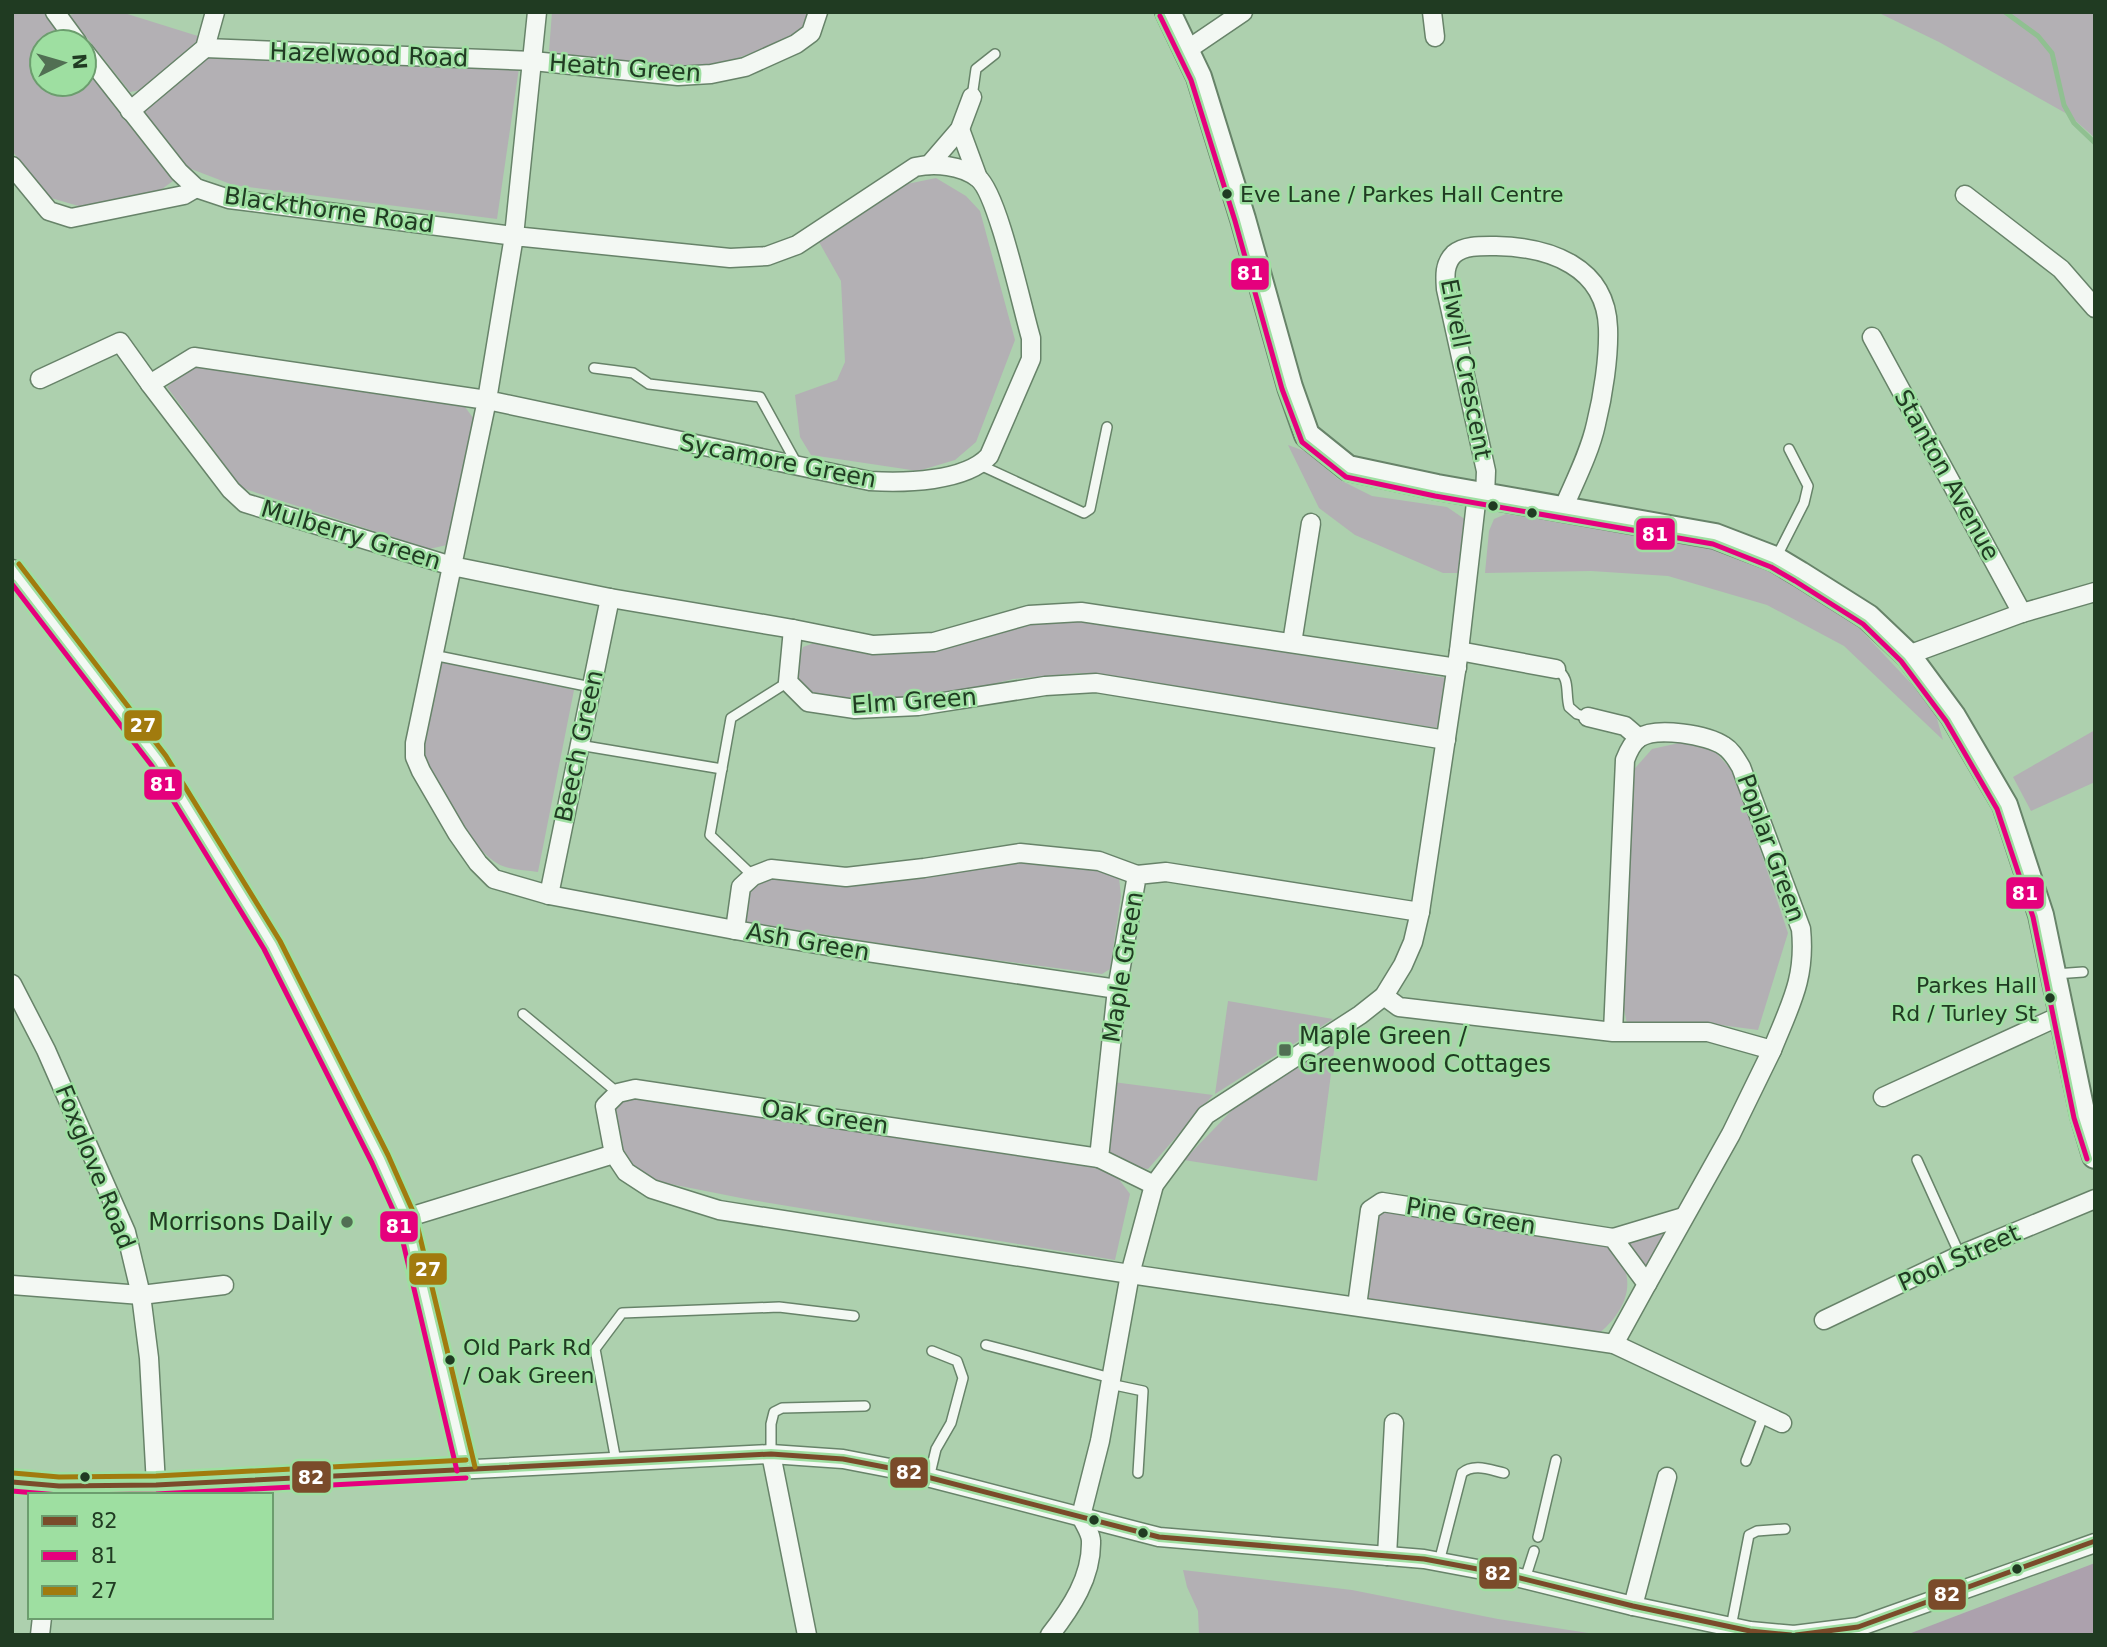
<svg xmlns="http://www.w3.org/2000/svg" width="2107" height="1647" viewBox="0 0 2107 1647" font-family="'DejaVu Sans',sans-serif">
<style>
.green{fill:#b3b0b4}
.forest{fill:#aca1ad}
.lines{fill:none;stroke-linecap:round;stroke-linejoin:round}
.stream{stroke:#90c091;stroke-width:5}
.lane-casing{stroke:#678369;stroke-width:12}
.street-casing{stroke:#678369;stroke-width:21}
.secondary-casing{stroke:#678369;stroke-width:28}
.lane{stroke:#f3f8f3;stroke-width:9}
.street{stroke:#f3f8f3;stroke-width:18}
.secondary{stroke:#f3f8f3;stroke-width:24}
.bus-1-casing{stroke:#9edfa1;stroke-width:10}
.bus-2-casing{stroke:#9edfa1;stroke-width:10}
.bus-3-casing{stroke:#9edfa1;stroke-width:10}
.bus-1{stroke:#7a4b2a;stroke-width:5}
.bus-2{stroke:#e5007d;stroke-width:5}
.bus-3{stroke:#a17b0e;stroke-width:5}
.bus-dot{fill:#203b22;stroke:#9edfa1;stroke-width:2.5}
.poi-dot{fill:#516f53;stroke:#9edfa1;stroke-width:2.5}
.labels{text-anchor:middle;stroke-width:5;stroke-linejoin:round;paint-order:stroke}
.bus-label{font-size:22px;fill:#203b22;stroke:#9edfa1;text-anchor:start}
.street-label{font-size:24px;fill:#203b22;stroke:#9edfa1}
.poi-label{font-size:24px;fill:#203b22;stroke:#9edfa1;text-anchor:start}
.line-badge{stroke:#9edfa1;stroke-width:2.5}
.badge-label{font-size:19px;text-anchor:middle;font-weight:bold;fill:#fff}
</style>
<rect width="100%" height="100%" fill="#add0ae"/>
<g class="green">
<polygon points="12,12 44,12 67,42 42,42 42,84 84,84 84,65 173,181 155,194 82,207 51,198 12,151"/>
<polygon points="85,12 121,12 201,37 147,89 130,92 69,15"/>
<polygon points="552,12 811,12 809,23 788,39 717,66 679,70 567,60 549,51"/>
<polygon points="1877,12 2095,12 2095,138 2069,115 1939,42"/>
<polygon points="207,57 519,68 497,219 233,185 186,167 142,110"/>
<polygon points="936,178 966,196 980,211 1015,340 976,442 955,460 918,471 811,455 800,437 795,395 837,380 845,362 841,281 819,242 907,184"/>
<polygon points="193,365 465,407 474,419 447,545 429,549 242,488 167,387"/>
<polygon points="1288,445 1307,452 1338,479 1372,496 1447,507 1466,520 1461,573 1443,573 1355,535 1319,508"/>
<polygon points="1506,514 1622,531 1716,549 1785,576 1844,612 1934,708 1943,740 1844,646 1767,605 1668,576 1591,571 1485,573 1489,531 1494,519"/>
<path d="M1078,620L1446,678L1437,728L1152,683L1079,673L1013,679L958,693L888,704L810,696C794,677 796,669 803,647L814,643L875,654L937,645L1017,624Z"/>
<path d="M441,660L574,690L538,872C526,870 511,870 500,865C468,848 439,787 420,756Z"/>
<polygon points="2095,730 2095,782 2031,811 2013,777"/>
<polygon points="1688,741 1712,748 1735,774 1788,933 1758,1030 1713,1024 1627,1024 1623,1004 1629,775 1652,749"/>
<polygon points="1020,863 1091,866 1119,878 1121,896 1110,969 1102,974 933,952 742,921 746,893 769,877 853,886"/>
<polygon points="1228,1001 1333,1019 1215,1094"/>
<polygon points="1335,1043 1317,1181 1184,1160 1238,1104"/>
<polygon points="1113,1082 1213,1095 1148,1169 1126,1166 1103,1150"/>
<polygon points="631,1096 1085,1162 1118,1178 1130,1194 1115,1260 746,1199 655,1181 622,1157 613,1119 618,1103"/>
<path d="M1381,1209L1602,1242C1609,1249 1621,1258 1624,1267C1635,1294 1617,1319 1597,1335L1367,1298L1373,1218Z"/>
<polygon points="1672,1231 1645,1273 1627,1243"/>
<polygon points="1183,1570 1352,1590 1498,1619 1601,1635 1199,1635 1198,1611 1187,1587"/>
</g>
<polygon class="forest" points="2095,1563 2095,1635 1906,1635"/>
<g class="lines">
<polyline class="stream" points="2005,12 2038,36 2052,53 2064,105 2074,123 2095,143"/>
<defs>
<g id="lane">
<polyline points="972,97 976,69 995,54"/>
<polyline points="594,368 633,373 649,384 760,397 798,466"/>
<polyline points="980,465 1084,513 1090,509 1107,427"/>
<polyline points="1776,558 1804,503 1808,486 1789,449"/>
<polyline points="433,655 591,687"/>
<path d="M1556,669C1571,678 1565,692 1569,707L1577,714L1588,717"/>
<polyline points="579,745 722,769"/>
<polyline points="753,876 710,835 731,718 788,682"/>
<polyline points="2055,974 2083,972"/>
<polyline points="523,1014 618,1093"/>
<polyline points="1917,1160 1960,1255"/>
<polyline points="986,1345 1111,1378"/>
<polyline points="1110,1384 1143,1391 1138,1473"/>
<polyline points="771,1454 771,1424 774,1412 782,1408 865,1406"/>
<polyline points="616,1461 595,1349 622,1313 779,1307 854,1316"/>
<polyline points="1746,1461 1764,1414"/>
<polyline points="929,1478 936,1449 951,1423 963,1378 957,1361 932,1351"/>
<polyline points="1538,1537 1556,1460"/>
<path d="M1439,1562L1462,1473C1474,1463 1490,1470 1504,1473"/>
<polyline points="1525,1579 1534,1551"/>
<polyline points="1731,1627 1749,1535 1757,1531 1785,1529"/>
</g>
<g id="street">
<polyline points="55,12 77,42"/>
<polyline points="1432,12 1435,37"/>
<polyline points="205,48 533,61 678,76 711,74 745,67 796,44 811,33 818,12"/>
<polyline points="1187,50 1243,12"/>
<path d="M84,51L179,172L196,188L229,199L514,236L730,258L767,256L797,245L915,167C935,163 961,165 978,178C998,194 1022,308 1031,338V359L989,456C965,482 904,483 870,481L487,400L514,236L537,12"/>
<polyline points="130,111 205,48 215,12"/>
<polyline points="960,129 978,178"/>
<polyline points="929,165 960,129 972,97"/>
<polyline points="12,166 49,211 71,218 184,195 196,188"/>
<polyline points="1965,195 2061,269 2095,308"/>
<polyline points="1872,337 2022,613"/>
<polygon points="194,357 487,400 452,566 245,503 231,490 150,384"/>
<polyline points="40,379 120,342 150,384"/>
<path d="M1485,496L1486,471L1446,289C1445,276 1444,264 1454,254C1465,245 1482,246 1496,246C1549,247 1606,266 1608,328C1609,357 1603,396 1596,424C1590,452 1574,483 1563,509"/>
<polyline points="12,569 159,761 272,945 380,1159 406,1218 466,1469"/>
<polyline points="1292,643 1311,523"/>
<polyline points="1459,651 1556,669"/>
<polyline points="1908,655 2022,613 2095,592"/>
<polyline points="1588,717 1625,726 1639,738"/>
<polyline points="1446,740 1096,683 1045,686 918,706 855,709 808,702 788,682 793,629 873,645 934,642 1029,615 1081,612 1457,668"/>
<polyline points="549,895 610,598"/>
<polyline points="735,930 549,895 494,879 478,863 457,833 421,771 415,757 415,743 452,566 610,598 793,629"/>
<polyline points="12,984 46,1050 126,1232 141,1295 149,1358 156,1485"/>
<polyline points="1117,989 834,947 735,930 741,887 753,876 771,869 846,877 924,868 1020,853 1099,861 1137,875"/>
<path d="M1384,996L1399,1007L1613,1032H1708L1772,1050C1790,1005 1806,979 1801,929L1741,767C1736,759 1732,751 1724,746C1708,735 1656,726 1639,738C1632,743 1628,752 1625,760L1613,1032"/>
<polyline points="1883,1097 2062,1015"/>
<polyline points="614,1154 605,1106 618,1093 635,1089 1099,1158"/>
<polyline points="1154,1185 1099,1158 1117,989 1137,875 1166,872 1420,912"/>
<polyline points="406,1218 614,1154 626,1172 652,1189 719,1210 1130,1274 1614,1344 1782,1423"/>
<polyline points="1613,1238 1683,1217"/>
<polyline points="1647,1284 1731,1134 1772,1050"/>
<polyline points="12,1285 141,1295 224,1285"/>
<polyline points="1357,1306 1370,1210 1382,1202 1613,1238 1647,1284 1614,1344"/>
<polyline points="1824,1320 1960,1255 2095,1199"/>
<polyline points="771,1454 807,1635"/>
<polyline points="12,1482 59,1486 156,1485 771,1454 843,1459 900,1470 1159,1537 1424,1559 1504,1574 1633,1606 1750,1631 1794,1635 1858,1627 2095,1543"/>
<polyline points="1081,1516 1100,1441 1130,1274 1154,1185 1206,1115 1360,1015 1384,996 1403,965 1413,942 1420,912 1459,651 1477,494"/>
<polyline points="1387,1556 1394,1423"/>
<polyline points="1633,1606 1667,1477"/>
<polyline points="40,1635 42,1617"/>
<path d="M1050,1635C1071,1608 1092,1577 1091,1541C1091,1533 1084,1524 1081,1516"/>
</g>
<polyline id="secondary" points="1168,12 1199,77 1243,219 1290,387 1307,435 1348,468 1437,487 1715,536 1775,559 1800,574 1868,617 1908,655 1953,716 2005,805 2041,915 2083,1116 2095,1156"/>
</defs>
<use href="#lane" class="lane-casing"/>
<use href="#street" class="street-casing"/>
<use href="#secondary" class="secondary-casing"/>
<use href="#lane" class="lane"/>
<use href="#street" class="street"/>
<use href="#secondary" class="secondary"/>
<defs>
<g id="bus-1">
<polyline points="12,1482 59,1486 156,1485 771,1454 843,1459 900,1470 1159,1537 1424,1559 1504,1574 1633,1606 1750,1631 1791,1635"/>
<polyline points="1796,1635 1858,1627 2095,1541"/>
</g>
<g id="bus-2">
<polyline points="1160,16 1191,80 1235,221 1282,389 1302,442 1346,477 1435,496 1713,544 1771,567 1795,581 1863,624 1901,661 1946,721 1997,809 2033,917 2074,1118 2087,1159"/>
<polyline points="12,584 152,766 264,949 372,1163 398,1221 457,1471"/>
<polyline points="12,1491 59,1495 156,1494 466,1478"/>
</g>
<g id="bus-3">
<polyline points="19,564 166,756 280,941 388,1155 415,1216 475,1467"/>
<polyline points="13,1473 59,1477 156,1476 466,1460"/>
</g>
</defs>
<use href="#bus-1" class="bus-1-casing"/>
<use href="#bus-2" class="bus-2-casing"/>
<use href="#bus-3" class="bus-3-casing"/>
<use href="#bus-1" class="bus-1"/>
<use href="#bus-2" class="bus-2"/>
<use href="#bus-3" class="bus-3"/>
</g>
<g class="bus-dot">
<circle cx="1227" cy="194" r="6"/>
<circle cx="1493" cy="506" r="6"/>
<circle cx="1532" cy="513" r="6"/>
<circle cx="2050" cy="998" r="6"/>
<circle cx="450" cy="1360" r="6"/>
<circle cx="85" cy="1477" r="6"/>
<circle cx="1094" cy="1520" r="6"/>
<circle cx="1143" cy="1533" r="6"/>
<circle cx="2017" cy="1569" r="6"/>
</g>
<g class="poi-dot">
<rect x="1278" y="1043" width="14" height="14" rx="3.5"/>
<circle cx="347" cy="1222" r="7"/>
</g>
<g class="labels">
<g class="bus-label">
<text x="1240" y="202">Eve Lane / Parkes Hall Centre</text>
<text x="2037" y="993" text-anchor="end">Parkes Hall<tspan x="2037" dy="28">Rd / Turley St</tspan></text>
<text x="463" y="1355">Old Park Rd<tspan x="463" dy="28">/ Oak Green</tspan></text>
</g>
<g class="street-label">
<text transform="translate(369 55) rotate(2)" y="8">Hazelwood Road</text>
<text transform="translate(625 68) rotate(4)" y="8">Heath Green</text>
<text transform="translate(329 210) rotate(8)" y="8">Blackthorne Road</text>
<text transform="translate(1466 369) rotate(79)" y="8">Elwell Crescent</text>
<text transform="translate(778 461) rotate(11)" y="8">Sycamore Green</text>
<text transform="translate(1947 475) rotate(61)" y="8">Stanton Avenue</text>
<text transform="translate(351 535) rotate(17)" y="8">Mulberry Green</text>
<text transform="translate(914 701) rotate(-4)" y="8">Elm Green</text>
<text transform="translate(579 746) rotate(-78)" y="8">Beech Green</text>
<text transform="translate(1771 848) rotate(70)" y="8">Poplar Green</text>
<text transform="translate(808 942) rotate(10)" y="8">Ash Green</text>
<text transform="translate(1123 967) rotate(-81)" y="8">Maple Green</text>
<text transform="translate(825 1117) rotate(8)" y="8">Oak Green</text>
<text transform="translate(95 1167) rotate(68)" y="8">Foxglove Road</text>
<text transform="translate(1471 1216) rotate(9)" y="8">Pine Green</text>
<text transform="translate(1959 1258) rotate(-24)" y="8">Pool Street</text>
</g>
<g class="poi-label">
<text x="1299" y="1044">Maple Green /<tspan x="1299" dy="28">Greenwood Cottages</tspan></text>
<text x="333" y="1230" text-anchor="end">Morrisons Daily</text>
</g>
</g>
<g class="line-badge">
<rect x="1230" y="257" width="40" height="34" rx="7" fill="#e5007d"/>
<rect x="1635" y="517" width="41" height="34" rx="7" fill="#e5007d"/>
<rect x="123" y="709" width="40" height="33" rx="7" fill="#a17b0e"/>
<rect x="143" y="768" width="40" height="33" rx="7" fill="#e5007d"/>
<rect x="2005" y="876" width="40" height="34" rx="7" fill="#e5007d"/>
<rect x="379" y="1210" width="40" height="33" rx="7" fill="#e5007d"/>
<rect x="408" y="1252" width="40" height="34" rx="7" fill="#a17b0e"/>
<rect x="889" y="1456" width="40" height="33" rx="7" fill="#7a4b2a"/>
<rect x="291" y="1460" width="41" height="34" rx="7" fill="#7a4b2a"/>
<rect x="1478" y="1556" width="40" height="34" rx="7" fill="#7a4b2a"/>
<rect x="1927" y="1578" width="40" height="33" rx="7" fill="#7a4b2a"/>
</g>
<g class="badge-label">
<text x="1250" y="280">81</text>
<text x="1655" y="541">81</text>
<text x="143" y="732">27</text>
<text x="163" y="791">81</text>
<text x="2025" y="900">81</text>
<text x="399" y="1233">81</text>
<text x="428" y="1276">27</text>
<text x="909" y="1479">82</text>
<text x="311" y="1484">82</text>
<text x="1498" y="1580">82</text>
<text x="1947" y="1601">82</text>
</g>
<rect width="2107" height="1647" fill="none" stroke="#203b22" stroke-width="28"/>
<rect x="28" y="1493" width="245" height="126" fill="#9edfa1" stroke="#6c9d6e" stroke-width="2"/>
<rect x="42" y="1516" width="35" height="10" fill="#7a4b2a" stroke="#6c9d6e" stroke-width="2"/>
<text x="91" y="1528" font-size="21" fill="#203b22">82</text>
<rect x="42" y="1551" width="35" height="10" fill="#e5007d" stroke="#6c9d6e" stroke-width="2"/>
<text x="91" y="1563" font-size="21" fill="#203b22">81</text>
<rect x="42" y="1586" width="35" height="10" fill="#a17b0e" stroke="#6c9d6e" stroke-width="2"/>
<text x="91" y="1598" font-size="21" fill="#203b22">27</text>
<g transform="translate(63 63) rotate(85)"><circle r="33" fill="#9edfa1" stroke="#6c9d6e" stroke-width="2"/>
<path d="M0-5L12 26L0 18L-12 26Z" fill="#516f53"/>
<text y="-10" font-size="19" font-weight="bold" text-anchor="middle" fill="#203b22">N</text>
</g>
</svg>
